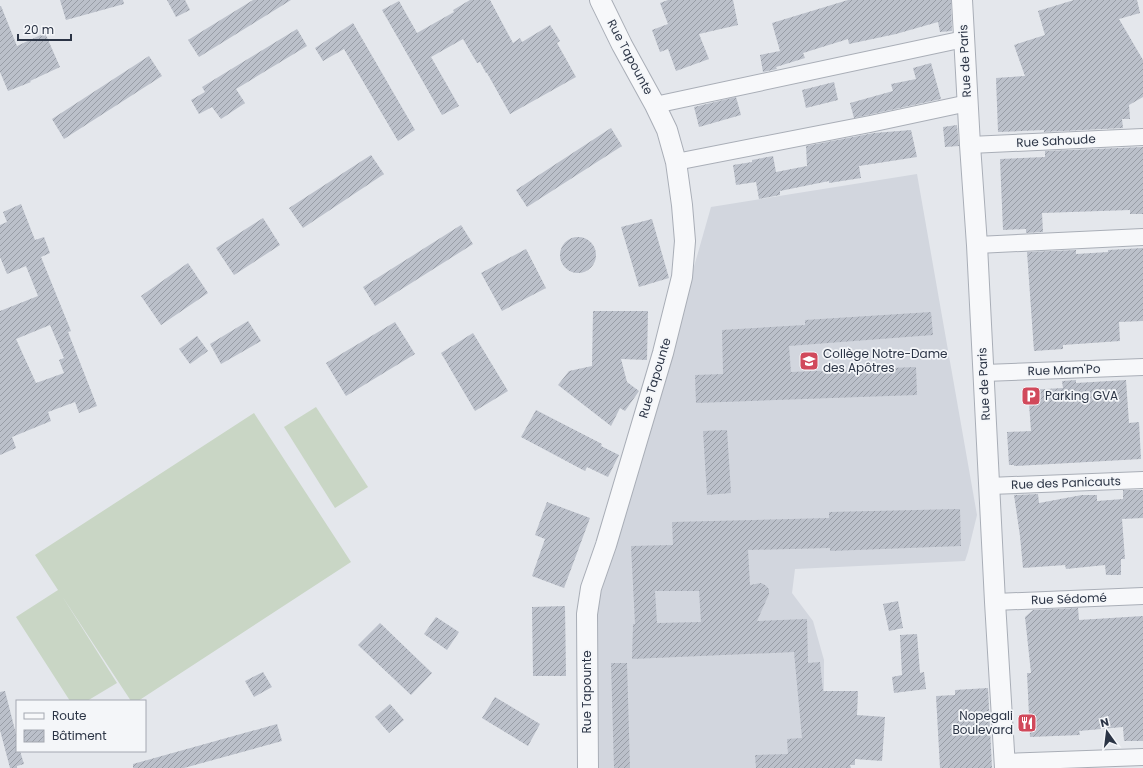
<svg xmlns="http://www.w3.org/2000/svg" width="1143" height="768" viewBox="0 0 1143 768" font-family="Poppins,sans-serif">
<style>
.built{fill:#d2d6de}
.garden{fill:#c9d6c5}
.building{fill:url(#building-hatch);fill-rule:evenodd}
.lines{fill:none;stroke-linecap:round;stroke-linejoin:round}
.minor-casing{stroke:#a9aeb7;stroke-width:18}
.tertiary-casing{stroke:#a9aeb7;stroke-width:22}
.minor{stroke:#f7f8fa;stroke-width:16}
.tertiary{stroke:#f7f8fa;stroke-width:20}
.labels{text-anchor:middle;stroke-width:3.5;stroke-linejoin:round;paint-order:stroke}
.street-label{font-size:12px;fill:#2b3445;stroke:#f4f6f9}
.poi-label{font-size:12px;fill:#2b3445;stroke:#f4f6f9;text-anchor:start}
</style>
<defs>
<pattern id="building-hatch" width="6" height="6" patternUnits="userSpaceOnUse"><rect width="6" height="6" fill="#bbc0ca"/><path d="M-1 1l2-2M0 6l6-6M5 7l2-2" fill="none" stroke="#989da6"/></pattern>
</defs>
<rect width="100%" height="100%" fill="#e4e7ec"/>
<polygon class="built" points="917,174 977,515 968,552 965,561 795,569 792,593 813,621 824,660 824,705 826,768 599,768 595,614 711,207"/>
<g class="garden">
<polygon points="316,407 368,487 335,508 284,427"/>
<polygon points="254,413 351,562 138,701 131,701 62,596 117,683 87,701 70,701 16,617 58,590 35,555"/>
</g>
<g class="building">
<polygon points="60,0 123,0 124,4 66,20"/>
<polygon points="167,0 185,0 190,10 176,17"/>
<polygon points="253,0 291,0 199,57 188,40"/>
<polygon points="470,0 490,0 513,43 520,38 522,42 550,25 560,41 557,43 576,77 510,114 487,73 486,73 480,62 477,63 463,39 431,57 459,106 442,115 382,10 399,1 417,33 454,12 453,10"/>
<polygon points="668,0 733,0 738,25 699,34 709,59 676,71 668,49 660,52 652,30 668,24 660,3"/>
<polygon points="848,0 951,0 952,31 940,32 938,22 896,34 849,44 848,39 803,53 805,58 776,67 777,69 763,72 760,55 780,51 772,23"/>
<polygon points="1074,0 1137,0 1140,13 1119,19 1143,60 1143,97 1129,105 1130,119 1122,119 1123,128 1044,132 1044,130 998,132 996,78 1025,76 1014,45 1045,35 1038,11"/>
<polygon points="0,6 1,6 17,46 45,33 60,67 30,81 31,82 8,91 0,72"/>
<polygon points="353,23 415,130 398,141 344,49 323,61 315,48"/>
<polygon points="297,29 307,46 236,89 245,103 221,119 212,107 199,114 191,100 205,92 202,87"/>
<polygon points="149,56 162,76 64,139 52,119"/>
<polygon points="931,63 941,99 854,118 850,103 893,91 891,84 916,79 913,68"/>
<polygon points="834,82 838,100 806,108 802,90"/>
<polygon points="736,97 741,115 699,127 694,107"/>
<polygon points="957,125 959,146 945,147 943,127"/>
<polygon points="611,128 622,146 527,207 516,190"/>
<polygon points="911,130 917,157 859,166 861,178 829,183 829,181 780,191 780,195 759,199 756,182 736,185 733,165 752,162 752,160 773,156 776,172 807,166 806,146 874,133"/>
<polygon points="1143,147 1143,214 1130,214 1130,210 1042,213 1043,232 1026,233 1026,229 1003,230 1000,159 1045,157 1045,151"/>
<polygon points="371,155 384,174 303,228 289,208"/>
<path d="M21,204L35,240L44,237L50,253L41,257L71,331L68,332L97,406L79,413L75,402L48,412L51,421L12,437L16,448L0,455V311L38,296L26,266L7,274L0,257V225L7,222L3,212ZM50,325L64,358L59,360L64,373L36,383L16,339Z"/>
<polygon points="263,218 280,245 234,275 216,248"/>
<polygon points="652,219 669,278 639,287 621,227"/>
<polygon points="461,225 473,244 375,306 363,287"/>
<circle cx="578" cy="255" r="18"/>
<polygon points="1143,248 1143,321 1119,322 1120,341 1063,345 1063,349 1034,351 1027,252 1076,250 1076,254 1108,252 1108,250"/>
<polygon points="526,249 546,288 502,311 481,273"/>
<polygon points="188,263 208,293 161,325 141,296"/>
<polygon points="593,311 648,311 647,360 621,359 627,382 639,391 625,411 620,408 611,426 558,385 569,371 592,366"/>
<polygon points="931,312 933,335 789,346 791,372 916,367 917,395 696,403 695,375 723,374 722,330 805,325 805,320"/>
<polygon points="248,321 261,341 221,364 210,344"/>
<polygon points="395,322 415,354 346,396 326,363"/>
<polygon points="473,333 508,391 475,411 441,353"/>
<polygon points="197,336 208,351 190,364 179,349"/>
<polygon points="1076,380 1076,383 1126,380 1129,423 1139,422 1141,459 1014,466 1014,465 1009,465 1007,432 1031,431 1028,390 1063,388 1062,381"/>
<polygon points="536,410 602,444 601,446 619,455 608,477 587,467 585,471 521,437"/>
<polygon points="727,430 731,493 707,495 703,431"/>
<polygon points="1123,490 1143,490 1143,518 1122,519 1125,559 1121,559 1121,575 1106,575 1105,565 1066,569 1065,565 1023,568 1020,536 1014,495 1038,494 1039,503 1082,495 1097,495 1097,501 1123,499"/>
<polygon points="547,502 590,518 564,588 532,576 545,539 535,535"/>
<path d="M960,509L961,546L830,551V548L748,550L750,585L761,583L765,585L769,589V594L757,621L807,619L808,663L820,662L823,691H858L857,715L885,717L882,761L855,759V765H850L851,768H756L755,755L788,754L787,739L802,738L794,652L632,659L633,624H635L631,546L673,545L672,522L829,518V512ZM655,591H699L701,622L657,623Z"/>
<polygon points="898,601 903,628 889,631 883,604"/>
<polygon points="565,606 566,676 533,676 532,607"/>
<polygon points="1078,608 1079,620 1143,616 1143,741 1124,741 1123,727 1079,731 1080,735 1030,737 1027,673 1031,673 1025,617 1033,610"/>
<polygon points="436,617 459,632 447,650 424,634"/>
<polygon points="380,623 432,673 411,695 358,645"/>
<polygon points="917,634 920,673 924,672 926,689 894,693 892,677 902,675 900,635"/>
<polygon points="611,663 627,663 630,768 614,768"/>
<polygon points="263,672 272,687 254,697 245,681"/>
<polygon points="988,688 992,768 940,768 936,696 955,695 955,690"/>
<polygon points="5,691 17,738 17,751 20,751 24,764 17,766 17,768 10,768 0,730 0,692"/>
<polygon points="495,697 540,724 528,746 482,718"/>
<polygon points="390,704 404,720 389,733 375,717"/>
<polygon points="277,724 282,741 184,768 133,768 133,764"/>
</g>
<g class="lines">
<defs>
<g id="minor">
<polyline points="655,105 964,39"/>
<polyline points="970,145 1143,137"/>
<polyline points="676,162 870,124 968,103"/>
<polyline points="977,245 1143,237"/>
<polyline points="984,373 1143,367"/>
<polyline points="989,486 1143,480"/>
<polyline points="995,602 1143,596"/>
<polyline points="1005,762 1143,757"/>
</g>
<g id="tertiary">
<polyline points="962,0 970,145 977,245 995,602 1005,768"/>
<polyline points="588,768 587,614 591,588 606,545 663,353 682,277 685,241 682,205 676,162 667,130 655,105 622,45 600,0"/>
</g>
</defs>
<use href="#minor" class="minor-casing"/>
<use href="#tertiary" class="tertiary-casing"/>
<use href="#minor" class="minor"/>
<use href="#tertiary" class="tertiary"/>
</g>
<defs>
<symbol id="school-square" viewBox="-11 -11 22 22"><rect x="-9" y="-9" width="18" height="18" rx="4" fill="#d1495b" stroke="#f4f6f9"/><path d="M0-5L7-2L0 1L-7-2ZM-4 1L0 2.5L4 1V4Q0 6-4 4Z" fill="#fff"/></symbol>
<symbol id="parking-square" viewBox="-11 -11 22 22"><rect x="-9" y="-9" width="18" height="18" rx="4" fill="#d1495b" stroke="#f4f6f9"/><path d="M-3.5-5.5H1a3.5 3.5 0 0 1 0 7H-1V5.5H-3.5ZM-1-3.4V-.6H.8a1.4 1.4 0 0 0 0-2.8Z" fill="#fff"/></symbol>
<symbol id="restaurant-square" viewBox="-11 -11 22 22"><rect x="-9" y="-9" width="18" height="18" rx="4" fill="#d1495b" stroke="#f4f6f9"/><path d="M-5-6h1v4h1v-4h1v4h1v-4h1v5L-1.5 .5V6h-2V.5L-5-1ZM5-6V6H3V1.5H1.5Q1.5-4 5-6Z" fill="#fff"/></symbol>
</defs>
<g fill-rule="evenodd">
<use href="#school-square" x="798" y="350" width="22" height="22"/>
<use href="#parking-square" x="1020" y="385" width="22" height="22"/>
<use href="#restaurant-square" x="1016" y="712" width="22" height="22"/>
</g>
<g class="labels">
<g class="street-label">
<text transform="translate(630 57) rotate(62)" y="4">Rue Tapounte</text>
<text transform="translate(965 61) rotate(-93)" y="4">Rue de Paris</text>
<text transform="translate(1056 141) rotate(-3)" y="4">Rue Sahoude</text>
<text transform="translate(1064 370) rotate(-2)" y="4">Rue Mam'Po</text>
<text transform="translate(655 378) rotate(-73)" y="4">Rue Tapounte</text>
<text transform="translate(984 384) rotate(-93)" y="4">Rue de Paris</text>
<text transform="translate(1066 483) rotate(-2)" y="4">Rue des Panicauts</text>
<text transform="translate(1069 599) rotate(-2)" y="4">Rue Sédomé</text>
<text transform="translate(587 692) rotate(-90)" y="4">Rue Tapounte</text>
</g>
<g class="poi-label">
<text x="823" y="358">Collège Notre-Dame<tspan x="823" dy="14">des Apôtres</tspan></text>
<text x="1045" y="400">Parking GVA</text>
<text x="1013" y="720" text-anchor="end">Nopegali<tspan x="1013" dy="14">Boulevard</tspan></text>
</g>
</g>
<rect x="16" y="700" width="130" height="52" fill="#f4f6f9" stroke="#a4a8b1"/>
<rect x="24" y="713" width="20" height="6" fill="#f7f8fa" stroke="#a4a8b1"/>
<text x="52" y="720" font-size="12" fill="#2b3445">Route</text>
<rect x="24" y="730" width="20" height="12" fill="url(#building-hatch)" stroke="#a4a8b1"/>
<text x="52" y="740" font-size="12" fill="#2b3445">Bâtiment</text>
<g transform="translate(1107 732) rotate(346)" stroke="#f4f6f9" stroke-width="3" paint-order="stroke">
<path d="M0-3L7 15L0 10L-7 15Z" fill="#2b3445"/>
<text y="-6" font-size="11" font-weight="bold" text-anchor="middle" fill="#2b3445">N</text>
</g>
<path d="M18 34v6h53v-6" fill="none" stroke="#2b3445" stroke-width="2"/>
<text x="24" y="34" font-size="12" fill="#2b3445" stroke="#f4f6f9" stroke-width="3" paint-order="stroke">20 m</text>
</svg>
